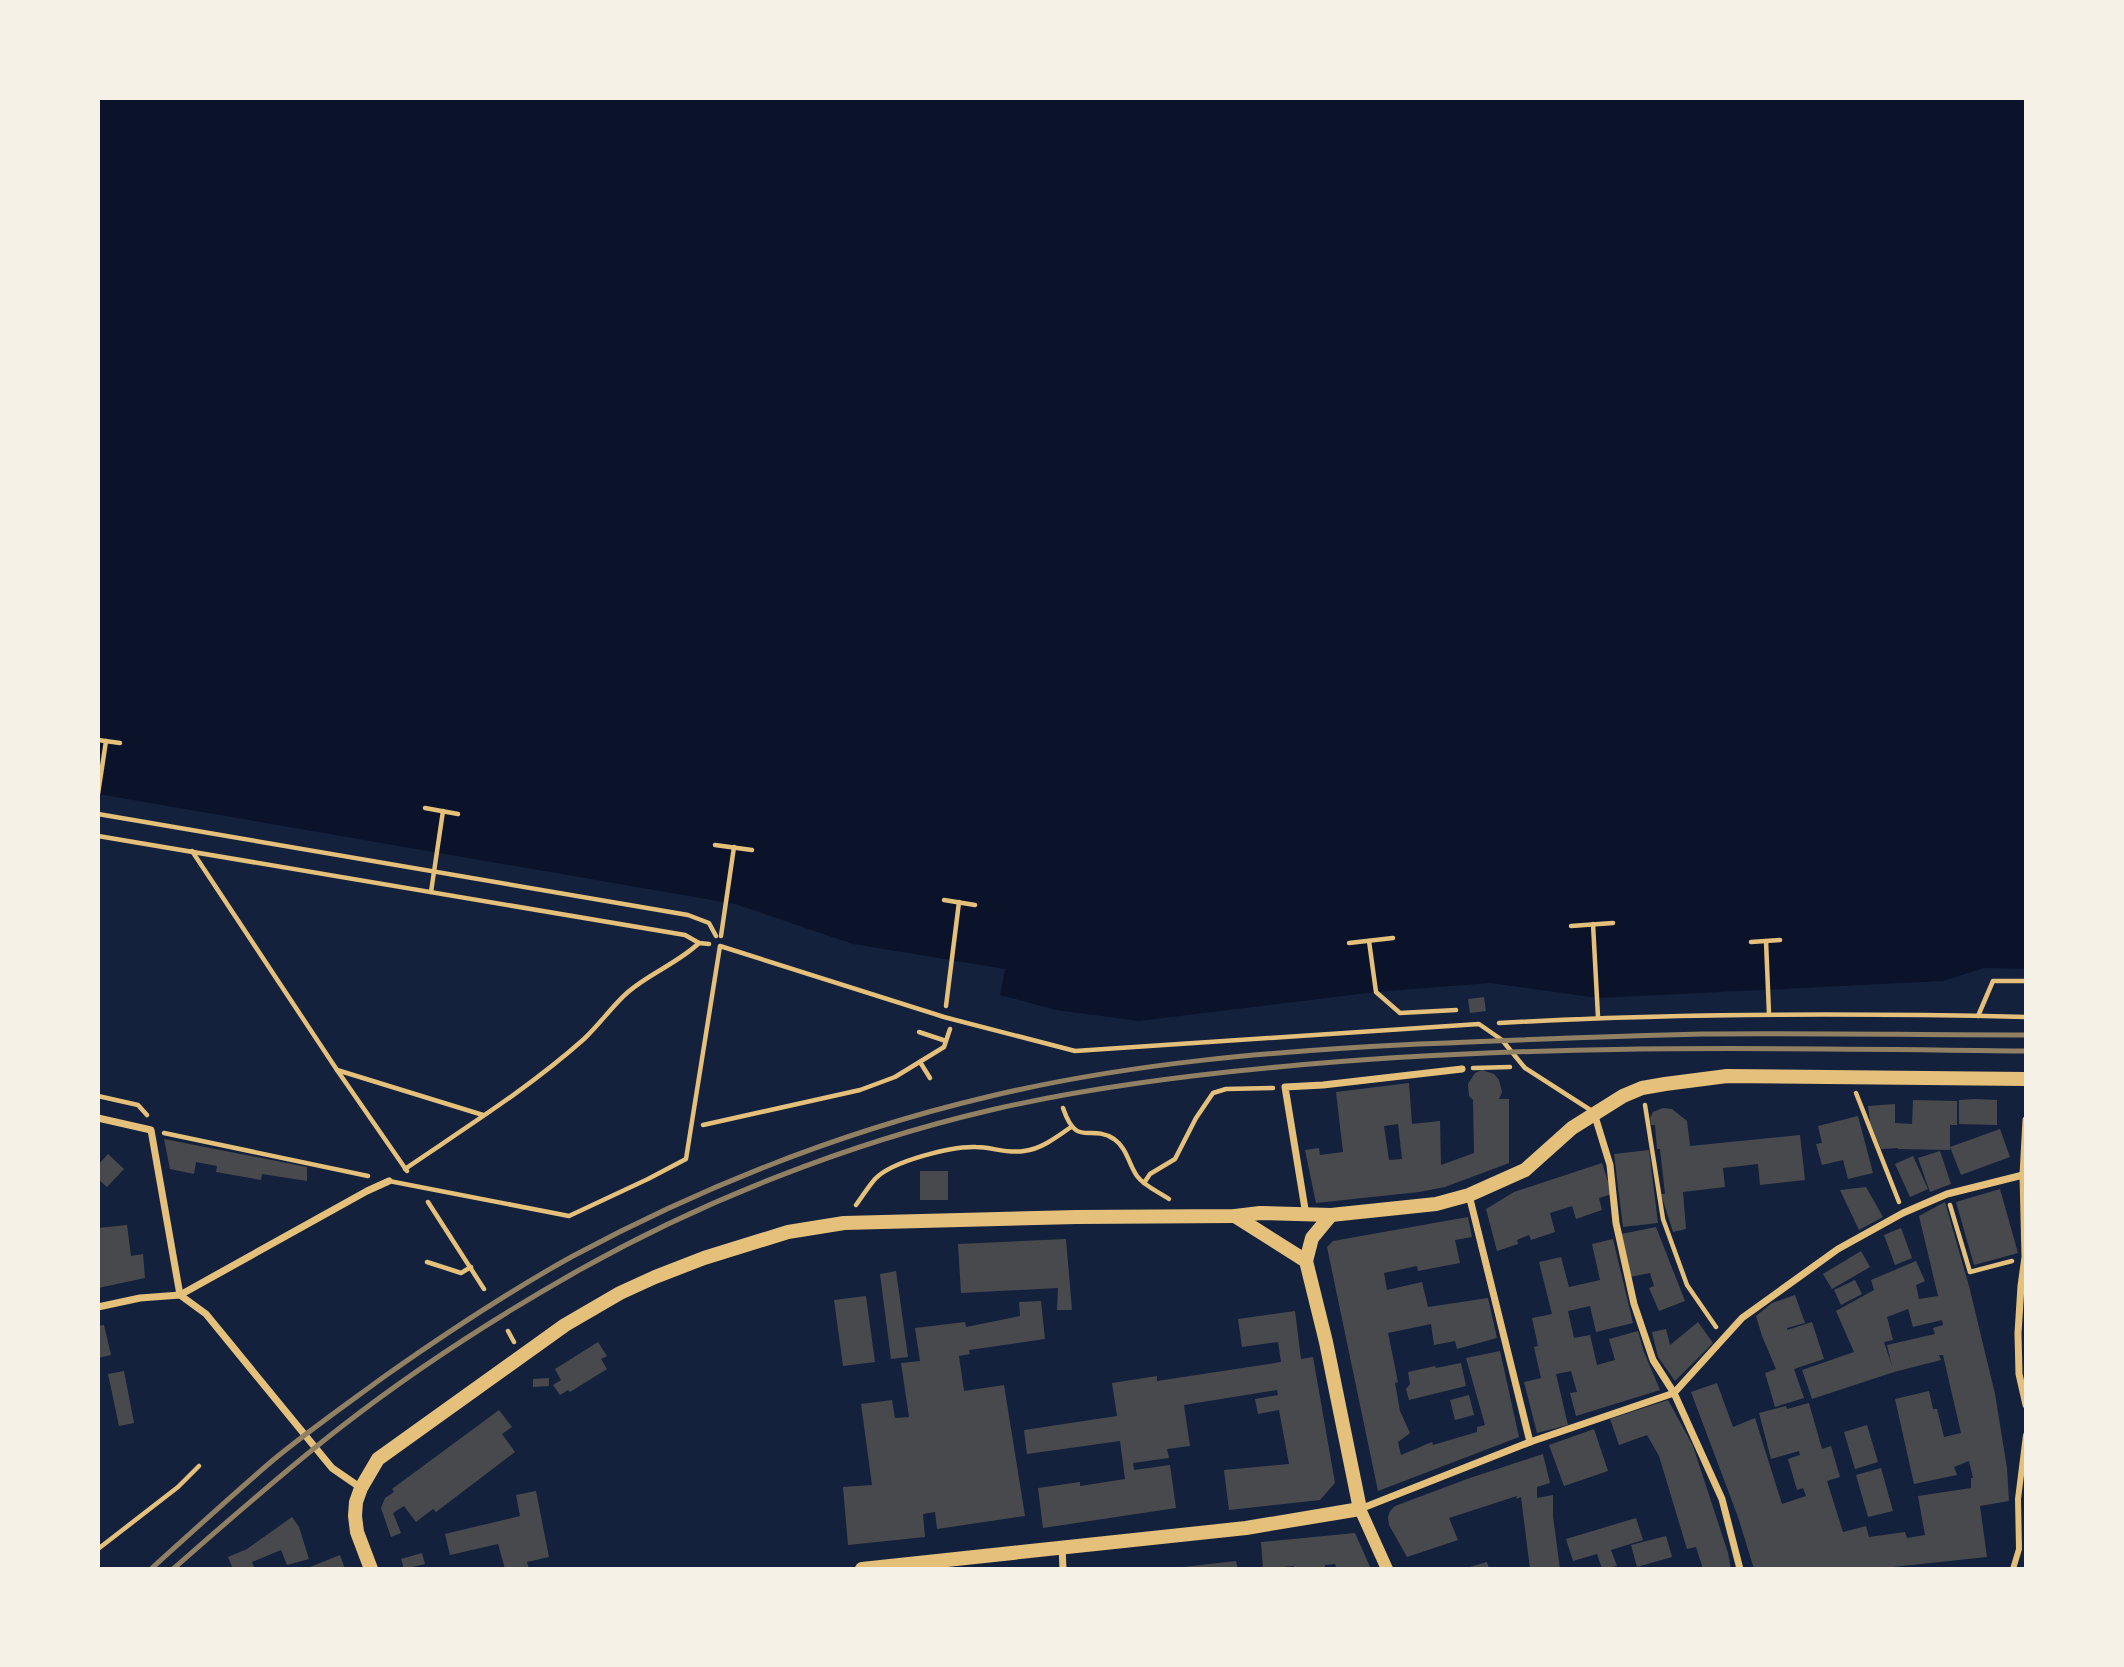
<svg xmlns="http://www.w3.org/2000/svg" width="2124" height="1667" viewBox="0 0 2124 1667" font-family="'DM Sans',sans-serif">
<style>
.water{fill:#0b132b}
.building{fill:#48494c;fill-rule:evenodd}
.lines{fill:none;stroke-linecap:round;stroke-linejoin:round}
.path{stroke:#e5c07b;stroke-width:4.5}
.service{stroke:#e5c07b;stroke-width:4.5}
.pedestrian{stroke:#e5c07b;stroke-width:6}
.minor{stroke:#e5c07b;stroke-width:7}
.secondary{stroke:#e5c07b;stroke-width:12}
.primary{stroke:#e5c07b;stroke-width:14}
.rail{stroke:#918062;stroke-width:5}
</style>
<rect width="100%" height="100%" fill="#14213d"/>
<polygon class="water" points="98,98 2026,98 2026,969 1984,968 1943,981 1598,998 1490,983 1376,992 1139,1021 1056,1010 1000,995 1005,969 853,944 735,904 98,794"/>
<g class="building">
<polygon points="1484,997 1486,1011 1470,1013 1468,999"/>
<path d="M1482,1070L1494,1074L1499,1080L1502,1092L1499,1099H1509V1163L1445,1187L1419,1192L1316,1203L1305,1150L1319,1148L1320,1155L1343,1152L1336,1092L1409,1083L1412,1124L1440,1121L1441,1165L1474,1153L1473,1100L1469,1096L1468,1084L1475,1073ZM1398,1124L1402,1159L1389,1160L1384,1126Z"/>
<polygon points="1975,1099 1997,1100 1997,1125 1959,1124 1959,1100"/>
<polygon points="1913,1100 1957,1101 1957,1125 1950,1125 1950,1150 1898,1149 1898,1148 1881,1149 1870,1122 1868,1106 1895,1104 1895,1123 1912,1124"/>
<polygon points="1663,1108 1672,1109 1687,1121 1690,1146 1800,1135 1805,1180 1760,1185 1758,1164 1723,1168 1725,1187 1683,1192 1686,1229 1673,1232 1661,1194 1665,1194 1660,1149 1657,1149 1655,1125 1651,1125 1650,1118 1653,1112"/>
<polygon points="1858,1116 1873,1173 1848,1179 1843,1160 1822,1165 1816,1144 1822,1143 1818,1126"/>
<polygon points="2000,1129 2010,1157 1961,1175 1950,1147"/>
<polygon points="164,1139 307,1167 307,1181 262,1174 261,1180 216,1172 217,1166 196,1162 194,1174 170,1169"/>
<polygon points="1649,1150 1658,1223 1623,1227 1614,1154"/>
<polygon points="1940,1151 1951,1184 1930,1192 1918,1158"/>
<polygon points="108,1154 124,1169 107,1187 98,1179 98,1165"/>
<polygon points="1913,1156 1928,1189 1910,1197 1895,1164"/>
<polygon points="1602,1163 1612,1194 1599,1198 1602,1210 1576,1219 1572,1206 1550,1213 1555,1232 1531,1240 1529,1235 1517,1240 1518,1244 1497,1251 1486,1209 1514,1192"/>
<rect x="920" y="1171" width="28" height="29"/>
<polygon points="1866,1187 1883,1217 1859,1230 1840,1190"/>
<polygon points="2000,1189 2018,1253 1974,1265 1956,1202"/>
<path d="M1945,1202L1969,1286L1995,1394L2007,1468L2009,1501L1980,1506L1987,1557L1874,1569H1754L1738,1517L1691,1392L1717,1383L1733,1427L1755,1418L1782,1504L1806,1496L1803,1488L1797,1490L1788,1459L1800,1455L1799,1451L1771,1459L1759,1413L1786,1406L1787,1409L1809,1403L1822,1449L1831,1446L1840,1477L1827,1481L1843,1532L1866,1526L1869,1537L1905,1532L1907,1538L1925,1535L1918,1496L1971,1488V1478H1973L1969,1461L1954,1467L1957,1475L1914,1484L1895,1399L1929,1391L1933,1409H1937L1944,1437L1961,1433L1943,1355H1939L1941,1360L1894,1372L1812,1399L1802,1370L1854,1352L1836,1311L1874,1290L1871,1280L1916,1261L1925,1281L1916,1285L1919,1299L1938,1296L1919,1216ZM1908,1309L1913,1327L1942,1320L1943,1325L1933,1328L1935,1334L1887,1345L1892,1366L1884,1342L1893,1340L1887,1317Z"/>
<polygon points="1468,1217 1472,1237 1455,1240 1460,1263 1418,1271 1417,1266 1384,1273 1387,1290 1422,1282 1428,1307 1488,1298 1497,1338 1457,1349 1455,1341 1434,1345 1431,1324 1388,1333 1398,1382 1395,1383 1400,1411 1410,1433 1398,1442 1401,1455 1432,1442 1433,1445 1477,1432 1477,1427 1485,1425 1466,1358 1500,1351 1519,1437 1378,1491 1327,1247 1333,1241"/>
<polygon points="127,1225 131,1256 143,1254 145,1278 98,1288 98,1228"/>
<polygon points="1656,1227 1685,1301 1659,1311 1649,1288 1654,1286 1650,1273 1630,1277 1621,1234"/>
<polygon points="1901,1228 1912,1258 1895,1265 1884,1235"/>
<polygon points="1066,1239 1072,1310 1057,1310 1058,1288 961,1293 958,1244"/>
<polygon points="1613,1239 1633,1323 1596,1332 1590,1306 1568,1311 1574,1338 1590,1335 1597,1365 1615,1360 1609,1339 1638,1331 1644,1352 1660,1390 1576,1416 1570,1393 1577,1392 1571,1371 1556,1374 1568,1425 1537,1433 1524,1382 1541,1378 1534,1347 1538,1346 1532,1318 1552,1314 1539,1262 1561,1257 1569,1287 1600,1280 1592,1244"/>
<polygon points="1861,1251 1870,1267 1832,1289 1823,1274"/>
<polygon points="896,1271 908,1357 891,1359 880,1274"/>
<polygon points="1855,1280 1862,1294 1841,1305 1834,1290"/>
<polygon points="1795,1295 1805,1323 1787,1328 1787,1330 1812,1322 1824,1359 1794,1369 1804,1398 1775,1407 1765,1373 1776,1369 1762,1336 1756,1316 1772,1303"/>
<polygon points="866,1296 875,1362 843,1366 834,1300"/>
<polygon points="1041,1301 1045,1339 969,1350 970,1354 959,1356 964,1391 1004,1385 1025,1516 937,1529 935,1512 923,1514 925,1537 848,1545 843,1487 872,1485 861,1404 892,1400 895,1418 909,1417 901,1363 920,1361 915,1328 965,1322 966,1327 1020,1316 1019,1302"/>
<polygon points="1295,1311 1301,1359 1313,1357 1335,1483 1320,1500 1229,1510 1224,1470 1289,1464 1279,1410 1258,1414 1255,1399 1278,1395 1277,1390 1184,1405 1190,1446 1167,1449 1169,1458 1133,1463 1134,1470 1170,1465 1176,1508 1043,1528 1038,1488 1080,1482 1080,1486 1125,1479 1120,1441 1027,1454 1024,1430 1117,1416 1112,1383 1157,1376 1157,1381 1281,1362 1278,1342 1242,1347 1238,1319"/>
<polygon points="1698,1322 1713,1343 1675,1381 1658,1357 1652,1332 1666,1329 1670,1345"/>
<polygon points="104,1325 111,1355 98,1358 98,1326"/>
<polygon points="598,1342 607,1356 601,1359 607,1369 570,1392 568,1390 560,1395 553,1385 561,1380 555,1369"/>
<polygon points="1461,1363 1466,1386 1409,1400 1406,1389 1410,1384 1408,1372 1435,1366 1436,1368"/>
<polygon points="124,1371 134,1423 119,1426 108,1374"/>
<polygon points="549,1378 549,1386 533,1387 533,1379"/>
<polygon points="1469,1395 1474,1415 1455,1420 1450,1400"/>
<polygon points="1668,1400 1693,1446 1728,1553 1731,1569 1703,1569 1696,1547 1687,1549 1659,1456 1647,1435 1619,1445 1610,1419"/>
<polygon points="499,1410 512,1427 502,1434 515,1452 436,1512 433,1509 416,1522 404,1506 393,1513 401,1533 391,1537 381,1508 385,1498 394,1492 392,1489"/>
<polygon points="1867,1425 1878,1462 1855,1469 1844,1432"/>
<polygon points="1594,1429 1608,1471 1564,1486 1549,1445"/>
<polygon points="1543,1454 1550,1483 1537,1487 1537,1498 1553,1495 1553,1516 1560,1569 1530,1569 1521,1497 1516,1499 1517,1496 1449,1518 1458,1540 1407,1557 1389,1525 1388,1517 1390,1511 1395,1506 1467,1479"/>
<polygon points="1881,1468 1893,1511 1868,1517 1856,1475"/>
<polygon points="536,1491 549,1557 527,1562 529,1569 505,1569 498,1544 450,1555 445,1534 520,1516 516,1495"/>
<polygon points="292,1517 299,1527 309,1559 287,1565 281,1550 252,1562 255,1569 233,1569 228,1557 247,1549"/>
<polygon points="1636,1518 1643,1540 1611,1550 1617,1566 1602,1569 1597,1554 1573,1561 1566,1539"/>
<polygon points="1355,1533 1371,1569 1337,1569 1335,1564 1325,1565 1325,1569 1295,1569 1294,1566 1263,1569 1261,1542"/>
<polygon points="1666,1536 1672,1557 1637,1567 1631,1545"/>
<polygon points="422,1553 425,1564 404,1569 401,1559"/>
<polygon points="340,1555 345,1569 305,1569"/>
<polygon points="1236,1561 1238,1569 1183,1569 1183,1567"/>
<polygon points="1487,1562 1489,1569 1466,1569 1466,1568"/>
</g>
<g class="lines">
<g class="path">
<polyline points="98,740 120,743"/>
<polyline points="98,794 106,741"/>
<polyline points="425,808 458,814"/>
<polyline points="98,814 688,915 709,923 716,936"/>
<polyline points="98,836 685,935 699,943 709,944"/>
<polyline points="715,845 752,850"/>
<polyline points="192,851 337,1070 407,1171"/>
<polyline points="431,892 443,811"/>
<polyline points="944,900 975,905"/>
<polyline points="1593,924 1598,1017"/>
<polyline points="1571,926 1613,923"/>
<polyline points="721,936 734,847"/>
<polyline points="1369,941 1376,992 1400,1013 1456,1010"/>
<polyline points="1766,941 1769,1014"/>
<polyline points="1751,942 1780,940"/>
<polyline points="1349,943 1393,938"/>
<polyline points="946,1006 959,902"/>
<polyline points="1978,1016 1993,981 2026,981"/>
<path d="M1499,1023C1674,1013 1850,1013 2026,1017"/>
<polyline points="919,1032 946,1041"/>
<polyline points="920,1062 930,1078"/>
<polyline points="1473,1068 1510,1067"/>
<polyline points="337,1070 483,1115"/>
<polyline points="1856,1093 1899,1202"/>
<polyline points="98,1096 138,1105 147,1115"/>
<polyline points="1645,1105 1663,1219 1687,1285 1716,1327"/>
<path d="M1063,1108C1077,1149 1089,1123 1114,1139C1127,1148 1129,1165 1137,1176C1144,1186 1159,1192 1169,1199"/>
<polyline points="703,1125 860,1090 895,1077 944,1047 950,1029"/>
<polyline points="164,1133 368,1176"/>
<path d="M405,1169C465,1128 529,1088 584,1039C600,1024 612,1006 628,992C650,973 678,963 699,943"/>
<polyline points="1144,1183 1150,1174 1175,1159 1196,1118 1213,1093 1226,1089 1273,1088"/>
<polyline points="428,1202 484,1289"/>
<path d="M856,1205C862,1197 868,1187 875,1179C892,1161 952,1146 976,1147C992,1147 1007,1154 1024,1151C1041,1149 1057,1137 1071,1127"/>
<polyline points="1950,1205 1970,1272 2012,1261"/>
<polyline points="427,1262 461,1273 471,1267"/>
<polyline points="508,1331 514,1342"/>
<polyline points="98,1549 178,1487 199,1466"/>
</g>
<polyline class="service" points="389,1181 569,1216 648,1179 686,1159 720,946 944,1017 1075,1051 1479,1024 1502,1040 1525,1068 1592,1111"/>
<polyline class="pedestrian" points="2013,1569 2019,1549 2018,1499 2026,1435"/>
<g class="minor">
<polyline points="1594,1113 1610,1165 1616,1223 1634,1304 1653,1360 1674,1393 1722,1499 1740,1569"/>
<polyline points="98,1118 151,1130 180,1295 206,1314 332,1468 361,1488"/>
<polyline points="2026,1120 2023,1175 2025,1257 2021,1286 2018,1333 2019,1374 2026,1405"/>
<polyline points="1469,1195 1530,1442"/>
<polyline points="1306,1215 1285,1087 1323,1085 1462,1069"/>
<polyline points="98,1307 140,1298 180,1295 367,1191 389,1181"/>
<polyline points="1360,1509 1530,1442 1674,1393 1742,1318 1838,1249 1903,1213 1947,1194 2023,1175"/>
<polyline points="1062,1547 1063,1569"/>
</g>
<polyline class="secondary" points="1360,1509 1387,1569"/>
<g class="primary">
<polyline points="1306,1261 1312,1238 1331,1215"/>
<polyline points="371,1569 357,1532 355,1516 356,1502 361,1488 378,1459 565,1325 620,1293 655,1277 704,1258 788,1232 844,1223 1077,1217 1235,1216 1260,1213 1331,1215 1436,1204 1469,1195 1525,1170 1572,1128 1623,1096 1642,1088 1665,1084 1727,1076 2026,1079"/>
<polyline points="862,1569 1246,1528 1360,1509 1326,1342 1306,1261 1235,1216"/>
</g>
<g class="rail">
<path d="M151,1569C191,1533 231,1496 272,1461C308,1431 347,1404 385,1376C446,1333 508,1292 573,1256C704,1186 843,1131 987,1097C1128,1063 1274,1051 1419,1044C1513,1040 1608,1036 1702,1034C1810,1033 1918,1035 2026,1035"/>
<path d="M173,1569C228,1521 283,1472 341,1427C414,1370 493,1319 574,1273C701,1201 849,1143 991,1110C1086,1088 1181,1076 1278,1067C1527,1043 1776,1048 2026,1051"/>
</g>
</g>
<rect width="2124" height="1667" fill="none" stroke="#f6f1e7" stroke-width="200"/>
</svg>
